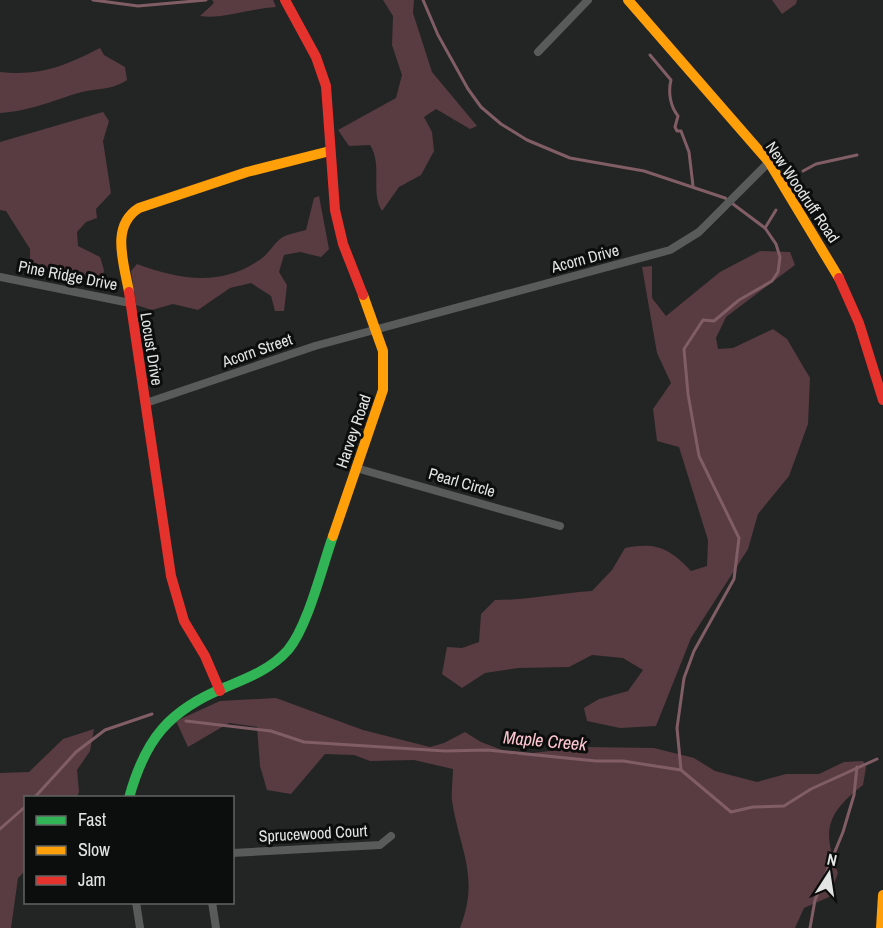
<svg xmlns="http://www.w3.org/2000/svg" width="883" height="928" viewBox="0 0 883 928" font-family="'Archivo Narrow',sans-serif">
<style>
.green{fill:#583c41}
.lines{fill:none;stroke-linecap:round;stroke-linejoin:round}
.stream{stroke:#815d65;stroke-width:3}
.street{stroke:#595a5a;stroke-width:8}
.fast{stroke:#30b455;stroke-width:10}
.slow{stroke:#ff9f0a;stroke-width:10}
.jam{stroke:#e5322d;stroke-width:10}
.labels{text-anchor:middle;stroke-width:6;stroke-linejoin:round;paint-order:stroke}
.street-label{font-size:16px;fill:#e3e4e4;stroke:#0c0e0d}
.water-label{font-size:18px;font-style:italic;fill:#fdc5cf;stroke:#0c0e0d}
</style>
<rect width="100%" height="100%" fill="#232424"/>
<g class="green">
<path d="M212,0H273L276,7C253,8 220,20 200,16L214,3Z"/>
<path d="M383,0H414L413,13L432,72L477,126L470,129L436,109L424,117L432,132L434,151L421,175L399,187L382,211C370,192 383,165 370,145L349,146L338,130L396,98L402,75L392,45L393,16Z"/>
<polygon points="772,0 797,0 796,4 782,14"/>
<path d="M100,48L104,55L125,67L127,80C112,90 100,88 82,92C53,100 32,111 0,113V72C41,76 65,66 100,48Z"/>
<polygon points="103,112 109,121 103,141 111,193 96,209 97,218 86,222 77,232 78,246 100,257 104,270 101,287 43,277 30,259 30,249 6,211 0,210 0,142"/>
<path d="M319,196L329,249L321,257L300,252L284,255L279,272L287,285L284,311H275L271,296L251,283L230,288L198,310L173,304L152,310L136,305L131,271L137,264C181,280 221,287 261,259C269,253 273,245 280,239C286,234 299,232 306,230L314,198Z"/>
<path d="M760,251L790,252L795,265L726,317L716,338L718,349L733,348L773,329L787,339L810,378L808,424L789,476L758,514L748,549L691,638L656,726L620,728L587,721L584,708L599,699L628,691L643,670L623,658L592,655L569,667L518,668L485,673L462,688L442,674L447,647L462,648L479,642L481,614L495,600C528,600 559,593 592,591L612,570L625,548C656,542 669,548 691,571L707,566L708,540L679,447L657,441L653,409L671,383L657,353L642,267L652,266V298L666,316L720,272Z"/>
<path d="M276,698L363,730L430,747L444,743L465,732L481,742L515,755L585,747L654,748L694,758L715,771L757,782L786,774H819L844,762L863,761L866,767L863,785C826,814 822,830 838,873L829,897L804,908L795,928H460C480,877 460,851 452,801C451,791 453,779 453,769L414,760L370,761L354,755L325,754L291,794L267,790L260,766L257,727L229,723L188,747L176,721L220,701Z"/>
<polygon points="94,729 90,751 77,770 79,792 77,797 26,798 25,871 18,878 11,928 0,928 0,773 29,772 63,739"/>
</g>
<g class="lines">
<g class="stream">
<polyline points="93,0 138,6 206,0"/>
<polyline points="423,0 438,35 468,89 481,107 501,124 527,140 570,158 644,171 725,198 765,228 776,244 780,257 778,272 772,281 739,300 714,321 703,320 684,349 688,394 699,456 739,538 734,579 694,651 684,678 677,728 681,770"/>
<path d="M650,55L671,80C668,92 670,106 678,116L675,127L677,131H681L689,152L693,186"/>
<polyline points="803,171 816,164 857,155"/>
<polyline points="765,228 776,210"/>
<polyline points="186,721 271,731 304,742 445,751 487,750 596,761 623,761 681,770 731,812 753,807 784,806 811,789 877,759"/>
<polyline points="34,798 76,752 105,730 152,714"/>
<polyline points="0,829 26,806"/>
<polyline points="810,928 815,900 843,832 854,795 857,767"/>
</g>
<g class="street">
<polyline points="538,52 588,0"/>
<polyline points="0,277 130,303"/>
<polyline points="146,403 315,346 670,250 699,232 769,162"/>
<polyline points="356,468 560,526"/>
<polyline points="232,853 380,845 391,836"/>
<polyline points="136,902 140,928"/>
<polyline points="212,902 216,928"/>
</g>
<path class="fast" d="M129,798C145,739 169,710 226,687C248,678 271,669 288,650C308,626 322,567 333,536"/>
<g class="slow">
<polyline points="628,0 769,162 839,278"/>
<path d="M129,292C124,263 110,226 139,208L247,172L330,151"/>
<polyline points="333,536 383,390 383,351 363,295"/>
<polyline points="881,928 883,895"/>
</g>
<g class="jam">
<polyline points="285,0 316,57 326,86 335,210 343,244 363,295"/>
<polyline points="839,278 859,323 883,400"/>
<polyline points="129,292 171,576 184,621 205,656 220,691"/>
</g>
</g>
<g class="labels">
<g class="street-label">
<text transform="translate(803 192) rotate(56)" y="6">New Woodruff Road</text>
<text transform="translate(585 258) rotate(-15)" y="6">Acorn Drive</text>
<text transform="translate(68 275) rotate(11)" y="6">Pine Ridge Drive</text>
<text transform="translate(152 349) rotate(81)" y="6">Locust Drive</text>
<text transform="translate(257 350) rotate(-19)" y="6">Acorn Street</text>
<text transform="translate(353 431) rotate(-71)" y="6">Harvey Road</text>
<text transform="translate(462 482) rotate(16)" y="6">Pearl Circle</text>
<text transform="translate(313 833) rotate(-3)" y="6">Sprucewood Court</text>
</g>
<g class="water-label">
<text transform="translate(545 741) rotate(5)" y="6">Maple Creek</text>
</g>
</g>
<rect x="24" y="796" width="210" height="108" fill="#0c0e0d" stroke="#626463" stroke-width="1.5"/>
<rect x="36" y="816" width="30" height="9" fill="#30b455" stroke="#626463" stroke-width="1.5"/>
<text x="78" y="826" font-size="18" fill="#e3e4e4">Fast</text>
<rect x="36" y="846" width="30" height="9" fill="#ff9f0a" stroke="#626463" stroke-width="1.5"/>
<text x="78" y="856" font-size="18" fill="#e3e4e4">Slow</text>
<rect x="36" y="876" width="30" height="9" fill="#e5322d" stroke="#626463" stroke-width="1.5"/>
<text x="78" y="886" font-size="18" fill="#e3e4e4">Jam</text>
<g transform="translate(829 874) rotate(12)" stroke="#0c0e0d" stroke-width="4.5" paint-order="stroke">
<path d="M0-4.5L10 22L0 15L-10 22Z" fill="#e3e4e4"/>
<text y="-9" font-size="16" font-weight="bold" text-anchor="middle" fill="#e3e4e4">N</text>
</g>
</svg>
